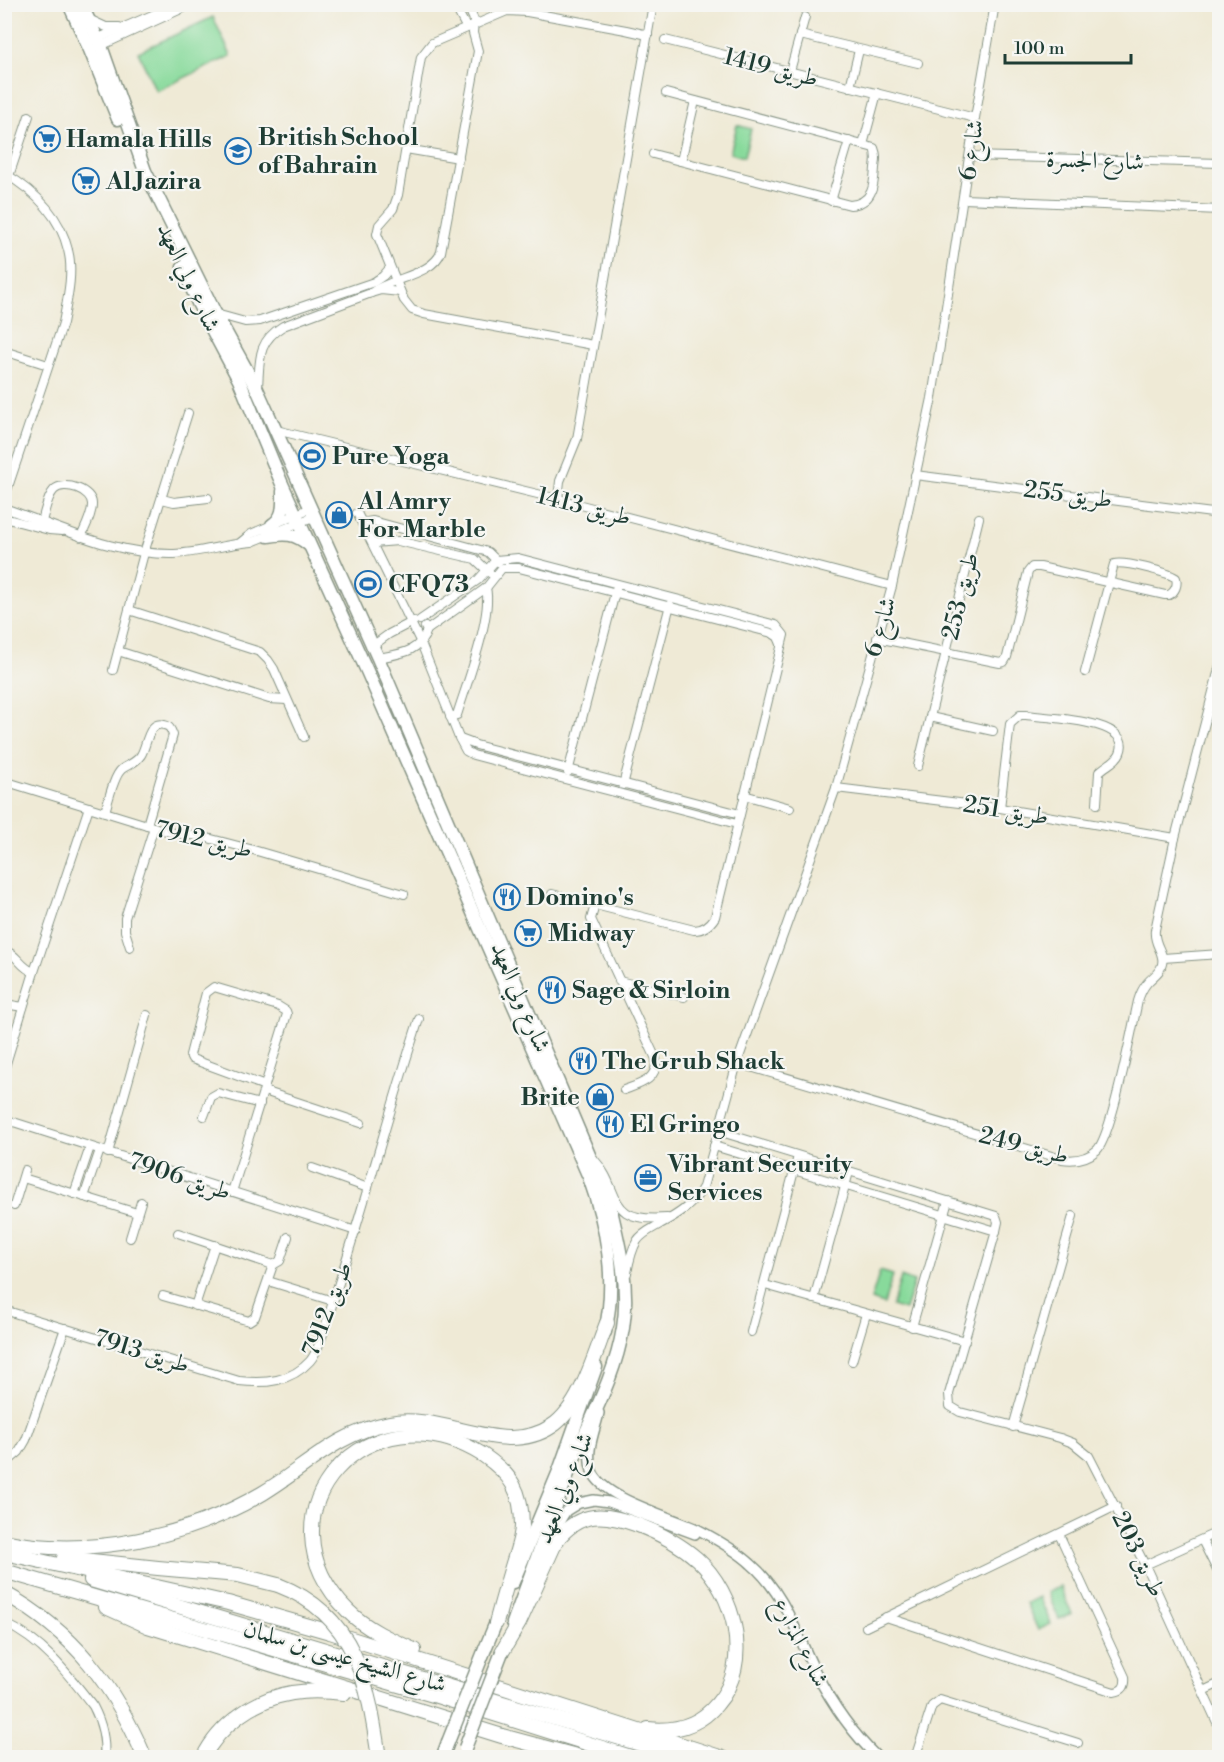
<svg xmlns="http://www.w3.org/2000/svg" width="1224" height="1762" viewBox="0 0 1224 1762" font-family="'Libre Bodoni',Amiri,serif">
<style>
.green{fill:#88da9b;stroke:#548c68;stroke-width:1.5}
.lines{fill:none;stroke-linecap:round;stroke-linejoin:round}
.minor-casing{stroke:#879485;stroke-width:10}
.tertiary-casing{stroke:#879485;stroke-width:12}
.primary-casing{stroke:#879485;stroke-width:15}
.motorway-casing{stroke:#879485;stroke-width:16}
.minor{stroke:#fff;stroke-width:8}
.tertiary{stroke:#fff;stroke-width:9}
.primary{stroke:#fff;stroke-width:12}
.motorway{stroke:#fff;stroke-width:14}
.primary-bridge-casing{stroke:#879485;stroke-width:15;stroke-linecap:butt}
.motorway-bridge-casing{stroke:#879485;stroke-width:16;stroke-linecap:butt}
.primary-bridge{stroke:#fff;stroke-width:12}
.motorway-bridge{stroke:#fff;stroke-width:14}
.labels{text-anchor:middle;stroke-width:4.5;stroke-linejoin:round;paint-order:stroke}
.street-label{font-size:24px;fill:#1f3d34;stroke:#f6f6f2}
.poi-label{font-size:24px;font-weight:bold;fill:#1f3d34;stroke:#f6f6f2;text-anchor:start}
</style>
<rect width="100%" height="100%" fill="#f6f6f2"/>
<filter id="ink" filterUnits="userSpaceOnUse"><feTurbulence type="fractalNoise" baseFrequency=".0167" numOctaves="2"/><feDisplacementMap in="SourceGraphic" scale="12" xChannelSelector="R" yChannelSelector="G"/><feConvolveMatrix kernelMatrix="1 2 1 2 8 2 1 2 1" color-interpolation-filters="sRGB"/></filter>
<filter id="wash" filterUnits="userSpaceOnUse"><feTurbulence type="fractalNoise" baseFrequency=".008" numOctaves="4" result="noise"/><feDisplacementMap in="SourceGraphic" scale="24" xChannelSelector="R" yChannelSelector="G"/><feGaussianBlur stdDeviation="1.35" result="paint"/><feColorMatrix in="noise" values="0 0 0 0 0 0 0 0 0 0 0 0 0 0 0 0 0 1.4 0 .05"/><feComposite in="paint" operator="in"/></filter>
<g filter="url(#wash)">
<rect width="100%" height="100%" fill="#efead6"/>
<g class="green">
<polygon points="213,17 231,56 156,91 138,52"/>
<polygon points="737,125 751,129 744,157 730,153"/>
<polygon points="880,1271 893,1275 884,1304 871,1300"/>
<polygon points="901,1277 914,1282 905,1310 892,1306"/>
<polygon points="1060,1587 1072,1614 1059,1619 1047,1592"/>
<polygon points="1039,1597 1051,1624 1038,1630 1026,1603"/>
</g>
</g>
<g filter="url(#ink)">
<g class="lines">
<defs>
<g id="minor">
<polyline points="454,4 466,27"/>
<polyline points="91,20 106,27 119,27"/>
<polyline points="800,35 918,63"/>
<polyline points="94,40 178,4"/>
<polyline points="665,40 975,118"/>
<polyline points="98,47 192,4"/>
<polyline points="790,71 805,17"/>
<polyline points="850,87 859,50"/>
<polyline points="863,145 877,93"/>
<polyline points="406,149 459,158"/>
<path d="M653,154L850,205C873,203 874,186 875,168C876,161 877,155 874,148L666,93"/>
<polyline points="970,156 1220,163"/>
<polyline points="681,161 695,101"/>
<path d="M4,173C33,190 60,215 68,250C74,272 67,301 63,323L4,499"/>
<polyline points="9,176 29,116"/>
<polyline points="964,199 1220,210"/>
<polyline points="831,201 849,141"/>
<path d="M371,293C390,278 433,275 441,252L478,51L473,33L474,20L467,4"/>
<polyline points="216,314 245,322 260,321 374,282 383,276 390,268"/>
<polyline points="593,345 424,314 412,310 404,300 377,234 379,225 393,209 398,195 421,57 432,43 507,11 527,12 626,30 648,35"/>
<polyline points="4,351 48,365"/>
<path d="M258,387C260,359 257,342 283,326L371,293L381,290L400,292"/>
<polyline points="276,430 558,499 892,586"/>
<polyline points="915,475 1220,514"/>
<polyline points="162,499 174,502 208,498"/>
<polyline points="558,499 560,481 577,439 653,4"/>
<path d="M4,508C60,527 113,555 174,554C200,553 225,544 252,542L315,516"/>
<polyline points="357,513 421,643 459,738 466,751 473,755 737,824"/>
<polyline points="4,518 49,530 62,531"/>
<path d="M979,518L946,652L1000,663L1004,662L1007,657L1028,572L1032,567H1040L1165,595H1169C1175,592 1178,585 1176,578C1167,572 1124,561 1114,564L1085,672"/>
<path d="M42,521C45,512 47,497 54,490C64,480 93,490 92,505C92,515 85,528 81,537"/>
<polyline points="362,523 373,521 488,552 498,562"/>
<polyline points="241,542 251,534 311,508"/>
<polyline points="373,543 398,541 475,559 490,573"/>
<polyline points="129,610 260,652 268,660 274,669 304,737"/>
<path d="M420,620L478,580L496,560L518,558L776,625L784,635L715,917C710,925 704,930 694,930L552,894"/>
<polyline points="427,630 486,588 502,568 519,568 772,633 778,637 781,644"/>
<polyline points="877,638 946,652 918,766"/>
<polyline points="371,647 389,634 414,621"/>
<polyline points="118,651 269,699 287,700"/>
<path d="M378,658C398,654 420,653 427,630L425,627"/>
<polyline points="113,670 144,553 188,413"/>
<path d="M450,717L457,715C466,686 493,615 486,588"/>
<polyline points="930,717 993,731"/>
<polyline points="460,739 476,745 740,814"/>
<polyline points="568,772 616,589"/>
<polyline points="4,781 173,833 200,836 250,849 404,894"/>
<polyline points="623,785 670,605"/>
<polyline points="836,788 1000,808 1175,838"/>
<polyline points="744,795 790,808"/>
<path d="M1000,808L1010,724L1020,715H1026C1046,718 1135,719 1120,753C1116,762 1106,765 1099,772L1097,804"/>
<path d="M105,812C108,802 114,775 122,769C129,764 136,763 141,755C147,746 148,720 164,725C170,726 171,730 173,735L147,825"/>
<path d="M595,905L591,919L656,1059C658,1080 640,1084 624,1090"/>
<polyline points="130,947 125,931 125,918 154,827"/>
<path d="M4,950C18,954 20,968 34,972"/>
<polyline points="1163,958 1220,954"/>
<polyline points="619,981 684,997"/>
<polyline points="4,1007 11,1005 23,1007"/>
<path d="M737,1063L1062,1159C1075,1161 1087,1159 1097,1150C1112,1135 1132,1028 1138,1001C1140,994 1143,988 1147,983C1152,977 1161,972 1162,964C1165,952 1153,945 1155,930L1175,838L1220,665"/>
<polyline points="4,1070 34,972 89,807"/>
<polyline points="264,1091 361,1123"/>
<polyline points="204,1116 211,1097 218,1093 260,1104"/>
<polyline points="4,1119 356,1231"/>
<polyline points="714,1146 996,1231 998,1222 996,1216 993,1215 718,1131"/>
<polyline points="108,1153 147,1015"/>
<path d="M593,1158C624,1192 603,1223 667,1218"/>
<polyline points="312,1168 368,1188"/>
<polyline points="23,1178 137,1213"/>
<polyline points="232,1192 287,1014 286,1011 278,1006 214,987 206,993 190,1055 192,1059 265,1086"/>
<polyline points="74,1194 90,1147"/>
<polyline points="84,1197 100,1150"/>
<polyline points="14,1206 25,1170"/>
<polyline points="996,1231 949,1394 950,1406 960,1412 1060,1438 1073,1443 1089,1456 1145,1565 1220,1729"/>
<polyline points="178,1233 273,1265 280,1261 288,1237"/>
<polyline points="130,1238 141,1202"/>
<path d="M627,1273C629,1262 631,1251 637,1241C642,1233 652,1229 660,1224C679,1214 693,1205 703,1187L737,1063L836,788L892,586L932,398L975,118L995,4"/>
<polyline points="268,1281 333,1301"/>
<polyline points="765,1285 965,1341"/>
<polyline points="163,1296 249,1321 255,1317 273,1265"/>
<polyline points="814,1299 849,1172"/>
<polyline points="195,1306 215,1245"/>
<path d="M4,1310L239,1381C265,1384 291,1382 310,1361C321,1349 331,1306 337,1289C366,1199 390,1108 419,1019"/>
<polyline points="912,1327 948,1201"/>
<polyline points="751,1332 798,1156"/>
<polyline points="852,1361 866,1314"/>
<polyline points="1013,1427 1073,1216"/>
<polyline points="4,1465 19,1452 26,1440 65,1328"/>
<polyline points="1202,1540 1220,1576"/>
<polyline points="1145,1565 1220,1531"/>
<path d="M886,1617L1114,1692C1123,1691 1126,1686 1125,1677L1059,1534"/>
<path d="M4,1623C42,1640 69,1675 93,1706C102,1723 106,1739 104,1758"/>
<polyline points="866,1627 1116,1506"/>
<polyline points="1203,1691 1220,1683"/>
<polyline points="915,1758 932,1706 940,1700 1078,1743"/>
</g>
<g id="tertiary">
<path d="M599,1413C595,1431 585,1452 592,1471C603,1499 670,1516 697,1529C716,1539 736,1550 751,1564C784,1592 797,1635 816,1673C832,1704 852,1733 878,1758"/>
<polyline points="548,1540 566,1511 579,1503 594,1500 609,1502 695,1534"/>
</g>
<g id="primary">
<polyline points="69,4 90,50 118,119"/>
<path d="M81,4L101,46L145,171L215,313L257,389L378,658L609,1202C619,1243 630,1286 623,1328C616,1373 593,1415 575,1456C553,1511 534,1567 513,1623"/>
<path d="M183,267L198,303L239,380L282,484L367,671L589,1177C607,1227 617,1279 605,1332"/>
<path d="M272,525C285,517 283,504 283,491"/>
<path d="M268,536C285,533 295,533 309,545"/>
<polyline points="513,1582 559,1471 596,1367"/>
<polyline points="485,1649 499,1615"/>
<polyline points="442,1758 448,1742"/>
</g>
<g id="motorway">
<path d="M4,1541C89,1559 189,1537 263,1493C306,1467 337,1433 389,1423C444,1412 503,1459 552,1426C581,1407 595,1353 607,1323"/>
<polyline points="5,1553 228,1603 330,1632 723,1758"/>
<polyline points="64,1558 158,1568 238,1575 278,1585"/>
<polyline points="4,1571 437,1696 634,1758"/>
<polyline points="91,1580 687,1758"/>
<path d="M4,1593C74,1632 114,1685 145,1758"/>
<polyline points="106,1607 148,1626 502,1736 584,1758"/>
<path d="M414,1650C391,1640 366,1629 348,1611C250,1512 371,1384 483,1455C511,1474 522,1491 522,1526C522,1536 518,1547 515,1557C508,1579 502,1601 496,1623"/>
<path d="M502,1652L519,1623L556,1541C580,1510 605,1513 638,1525C659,1533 680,1544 697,1559C735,1593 753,1663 717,1704C699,1726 675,1732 648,1729"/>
<path d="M203,1758C219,1725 255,1699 292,1693C309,1690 327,1691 344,1693"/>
</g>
</defs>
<use href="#minor" class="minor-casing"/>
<use href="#tertiary" class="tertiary-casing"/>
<use href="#primary" class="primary-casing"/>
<use href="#motorway" class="motorway-casing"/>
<use href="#minor" class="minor"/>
<use href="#tertiary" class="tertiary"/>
<use href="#primary" class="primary"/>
<use href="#motorway" class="motorway"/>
<defs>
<g id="primary-bridge">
<polyline points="448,1742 485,1649"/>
<polyline points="465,1748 502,1652"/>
</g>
<path id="motorway-bridge" d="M278,1585C357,1615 368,1684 379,1758"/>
</defs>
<use href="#primary-bridge" class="primary-bridge-casing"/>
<use href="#motorway-bridge" class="motorway-bridge-casing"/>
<use href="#primary-bridge" class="primary-bridge"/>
<use href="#motorway-bridge" class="motorway-bridge"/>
</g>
</g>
<defs>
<symbol id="supermarket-ring" viewBox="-11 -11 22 22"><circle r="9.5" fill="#f6f6f2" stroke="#1f6fb2" stroke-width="1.5"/><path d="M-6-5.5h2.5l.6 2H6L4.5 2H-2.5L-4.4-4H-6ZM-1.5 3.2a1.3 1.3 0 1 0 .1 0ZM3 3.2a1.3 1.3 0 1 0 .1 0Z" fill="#1f6fb2"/></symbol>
<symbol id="school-ring" viewBox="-11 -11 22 22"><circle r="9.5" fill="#f6f6f2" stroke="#1f6fb2" stroke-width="1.5"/><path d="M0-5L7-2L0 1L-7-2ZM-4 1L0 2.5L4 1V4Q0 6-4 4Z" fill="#1f6fb2"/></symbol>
<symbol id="stadium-ring" viewBox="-11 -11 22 22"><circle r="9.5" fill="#f6f6f2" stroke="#1f6fb2" stroke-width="1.5"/><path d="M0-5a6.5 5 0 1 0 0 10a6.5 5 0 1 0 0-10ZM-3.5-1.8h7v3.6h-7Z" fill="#1f6fb2"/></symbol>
<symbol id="shop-ring" viewBox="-11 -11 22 22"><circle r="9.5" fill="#f6f6f2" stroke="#1f6fb2" stroke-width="1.5"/><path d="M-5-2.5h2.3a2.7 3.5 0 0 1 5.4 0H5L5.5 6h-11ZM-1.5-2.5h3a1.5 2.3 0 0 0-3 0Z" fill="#1f6fb2"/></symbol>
<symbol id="restaurant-ring" viewBox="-11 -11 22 22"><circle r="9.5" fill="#f6f6f2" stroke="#1f6fb2" stroke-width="1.5"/><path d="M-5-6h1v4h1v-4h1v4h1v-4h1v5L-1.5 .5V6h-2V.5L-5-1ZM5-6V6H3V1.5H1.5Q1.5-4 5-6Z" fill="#1f6fb2"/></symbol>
<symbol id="office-ring" viewBox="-11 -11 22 22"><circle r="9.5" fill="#f6f6f2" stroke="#1f6fb2" stroke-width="1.5"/><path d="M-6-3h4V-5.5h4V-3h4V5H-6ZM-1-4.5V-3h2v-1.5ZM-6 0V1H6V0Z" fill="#1f6fb2"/></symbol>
</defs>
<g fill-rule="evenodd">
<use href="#supermarket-ring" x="32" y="124" width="30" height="30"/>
<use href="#school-ring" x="223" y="136" width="30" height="30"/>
<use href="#supermarket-ring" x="71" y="166" width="30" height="30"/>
<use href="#stadium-ring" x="297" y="441" width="30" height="30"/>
<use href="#shop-ring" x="324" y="500" width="30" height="30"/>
<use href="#stadium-ring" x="353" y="569" width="30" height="30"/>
<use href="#restaurant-ring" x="492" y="882" width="30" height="30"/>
<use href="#supermarket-ring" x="513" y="918" width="30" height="30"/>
<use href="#restaurant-ring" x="537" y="975" width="30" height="30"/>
<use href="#restaurant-ring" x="568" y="1046" width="30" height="30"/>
<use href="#shop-ring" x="585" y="1082" width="30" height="30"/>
<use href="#restaurant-ring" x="595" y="1109" width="30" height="30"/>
<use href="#office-ring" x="633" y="1163" width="30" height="30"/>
</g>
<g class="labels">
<g class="street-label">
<text transform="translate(771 67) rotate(14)" y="8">طريق 1419</text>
<text transform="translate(971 150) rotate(-82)" y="8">شارع 6</text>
<text transform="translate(1095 160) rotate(2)" y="8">شارع الجسرة</text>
<text transform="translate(189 277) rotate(65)" y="8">شارع ولي العهد</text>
<text transform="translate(1068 494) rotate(7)" y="8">طريق 255</text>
<text transform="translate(584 506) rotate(14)" y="8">طريق 1413</text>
<text transform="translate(960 596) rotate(-76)" y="8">طريق 253</text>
<text transform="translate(880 627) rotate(-74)" y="8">شارع 6</text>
<text transform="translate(1006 810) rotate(9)" y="8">طريق 251</text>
<text transform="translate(204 839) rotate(13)" y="8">طريق 7912</text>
<text transform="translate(521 997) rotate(67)" y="8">شارع ولي العهد</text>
<text transform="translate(1024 1145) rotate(14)" y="8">طريق 249</text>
<text transform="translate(180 1176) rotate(18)" y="8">طريق 7906</text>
<text transform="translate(327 1309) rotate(-69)" y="8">طريق 7912</text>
<text transform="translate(142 1351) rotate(17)" y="8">طريق 7913</text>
<text transform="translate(564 1488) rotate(-68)" y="8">شارع ولي العهد</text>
<text transform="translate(1139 1554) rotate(64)" y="8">طريق 203</text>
<text transform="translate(801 1642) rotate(63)" y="8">شارع المزارع</text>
<text transform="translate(345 1656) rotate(16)" y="8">شارع الشيخ عيسى بن سلمان</text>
</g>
<g class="poi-label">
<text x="258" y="145">British School<tspan x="258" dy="28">of Bahrain</tspan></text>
<text x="66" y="147">Hamala Hills</text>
<text x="106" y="189">Al Jazira</text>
<text x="332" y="464">Pure Yoga</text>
<text x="358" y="509">Al Amry<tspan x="358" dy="28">For Marble</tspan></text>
<text x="388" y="592">CFQ73</text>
<text x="526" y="905">Domino's</text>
<text x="548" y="941">Midway</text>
<text x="572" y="998">Sage &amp; Sirloin</text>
<text x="602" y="1069">The Grub Shack</text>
<text x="580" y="1105" text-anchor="end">Brite</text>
<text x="630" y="1132">El Gringo</text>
<text x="668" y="1172">Vibrant Security<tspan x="668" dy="28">Services</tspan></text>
</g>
</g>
<rect width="1224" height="1762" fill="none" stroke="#f6f6f2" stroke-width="24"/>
<path d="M1005 54v9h126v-9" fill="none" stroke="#1f3d34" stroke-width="3"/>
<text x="1014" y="54" font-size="18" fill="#1f3d34" stroke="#f6f6f2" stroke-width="4.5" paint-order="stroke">100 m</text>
</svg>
